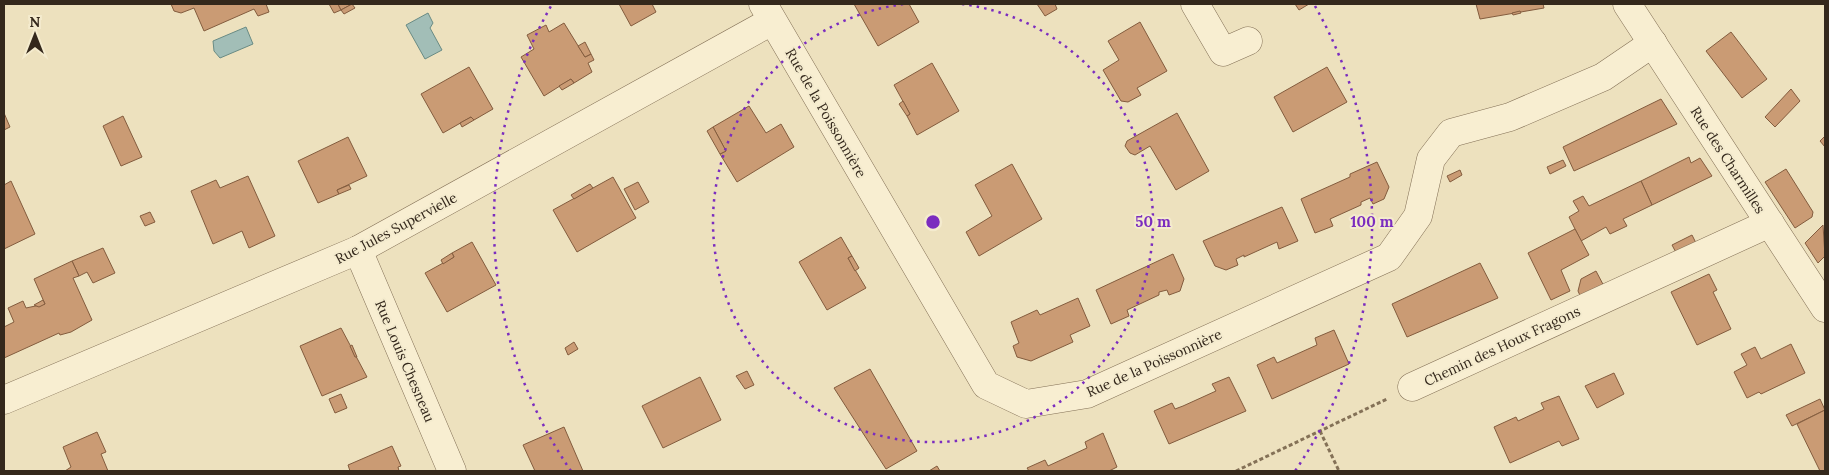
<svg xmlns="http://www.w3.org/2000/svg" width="1829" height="475" viewBox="0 0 1829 475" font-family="Lora,serif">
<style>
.water{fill:#a2beb7;stroke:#698b84}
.building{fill:#ca9b74;stroke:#835c3e}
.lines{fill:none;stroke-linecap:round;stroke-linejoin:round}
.minor-casing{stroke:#847157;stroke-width:29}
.path{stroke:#847157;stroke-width:3;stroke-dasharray:4 2.5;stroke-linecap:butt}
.minor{stroke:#f8eed1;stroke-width:28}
.ring{fill:none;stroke:#7b2cbf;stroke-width:2.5;stroke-dasharray:2.5 5}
.labels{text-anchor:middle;stroke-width:4;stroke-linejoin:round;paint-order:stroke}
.street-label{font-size:14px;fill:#34281c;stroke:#f4ebce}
.centre{fill:#7b2cbf;stroke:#f4ebce;stroke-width:2.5}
.ring-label{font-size:15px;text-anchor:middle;font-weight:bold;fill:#7b2cbf;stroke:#f4ebce;stroke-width:4;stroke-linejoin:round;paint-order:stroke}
</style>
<rect width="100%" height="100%" fill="#ede1be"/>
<g class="water">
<polygon points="428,13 433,23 430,28 442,50 425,59 406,25"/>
<polygon points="246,27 253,44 220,58 214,51 213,41"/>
</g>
<g class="building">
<polygon points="171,4 266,4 269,12 258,16 254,9 204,31 194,8 181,13 174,11"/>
<polygon points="329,4 338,4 341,10 334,13"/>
<polygon points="338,4 352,4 341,10"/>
<polygon points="352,4 355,8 344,14 341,10"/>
<polygon points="619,4 652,4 656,12 631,26"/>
<polygon points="854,4 909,4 919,22 878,46"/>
<polygon points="1037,4 1055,4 1057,9 1045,16"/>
<polygon points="1295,4 1309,4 1299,10"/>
<polygon points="1476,4 1543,4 1544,8 1480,19"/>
<polygon points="1520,11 1521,13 1513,15 1512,13"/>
<polygon points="1140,22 1167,71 1137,88 1141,95 1128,102 1121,101 1103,70 1119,60 1108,41"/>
<polygon points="564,23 585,57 591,54 594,60 588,63 592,72 574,83 571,79 544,96 521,57 534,49 527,35 546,25 549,32"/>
<polygon points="1731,32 1767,79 1742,98 1706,51"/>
<polygon points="585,42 591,54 585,57 578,46"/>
<polygon points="932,63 959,111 917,135 907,116 910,114 894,85"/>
<polygon points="469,67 493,109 474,120 471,117 443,133 421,94"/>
<polygon points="1327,67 1347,102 1293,132 1274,97"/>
<polygon points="571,79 574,83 562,90 559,86"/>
<polygon points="1791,89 1800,101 1775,127 1765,117"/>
<polygon points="1661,99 1677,124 1574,171 1563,147"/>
<polygon points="903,101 910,114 907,116 899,104"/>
<polygon points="749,106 766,133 781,124 794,147 737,182 720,154 726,151 713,127"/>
<polygon points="4,113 10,127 4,130"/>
<polygon points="1177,113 1209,171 1176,190 1150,146 1135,155 1130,153 1125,146 1127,141"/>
<polygon points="123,116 142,157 121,166 103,126"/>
<polygon points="471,117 474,120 462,127 460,123"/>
<polygon points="713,127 726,151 720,154 707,131"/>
<polygon points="1825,136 1825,147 1820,141"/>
<polygon points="348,137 367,176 337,190 339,194 318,203 298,161"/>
<polygon points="1689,157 1691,163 1700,158 1712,176 1652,205 1641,181"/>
<polygon points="1563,160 1566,166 1550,174 1547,167"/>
<polygon points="1377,162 1389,187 1384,199 1373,204 1370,198 1361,202 1361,205 1330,219 1333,226 1315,233 1301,199 1350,177 1350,174"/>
<polygon points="1012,164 1042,219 979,256 966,232 992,216 975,185"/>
<polygon points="1786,169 1813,212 1812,217 1795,228 1765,182"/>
<polygon points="1460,170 1462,175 1450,182 1447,176"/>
<polygon points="248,176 275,236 249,248 242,231 213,244 191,191 216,180 220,188"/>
<polygon points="613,177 636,218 577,252 553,210"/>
<polygon points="11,181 35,234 4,249 4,185"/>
<polygon points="1641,181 1652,205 1623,219 1627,226 1610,234 1606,227 1581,241 1569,217 1579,211 1573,201 1583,196 1589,206"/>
<polygon points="638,182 649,202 635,210 624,189"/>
<polygon points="590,184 593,188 574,199 571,195"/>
<polygon points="349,185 351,189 339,194 337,190"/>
<polygon points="1282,207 1298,241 1279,249 1277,242 1244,257 1244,255 1236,259 1238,265 1226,270 1215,266 1203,241"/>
<polygon points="150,212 155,222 145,226 140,216"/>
<polygon points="1823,225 1825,256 1818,263 1805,243"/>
<polygon points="1575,229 1589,255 1561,270 1570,291 1551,300 1528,253"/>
<polygon points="1692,235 1700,251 1680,260 1672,245"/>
<polygon points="841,237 852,256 848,258 866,288 827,310 799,262"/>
<polygon points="472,242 496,285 447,312 425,273 454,257 452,253"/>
<polygon points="103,248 115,273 93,283 87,272 79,276 72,261"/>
<polygon points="452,253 454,257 443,264 441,260"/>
<polygon points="1173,254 1184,279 1180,291 1169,295 1167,290 1159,292 1159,295 1127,310 1129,316 1111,324 1096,290"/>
<polygon points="852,256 859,268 855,271 848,258"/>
<polygon points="72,261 79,276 73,278 92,320 71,332 60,335 59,333 4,358 4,327 14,322 8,308 23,301 26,308 45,304 34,279"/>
<polygon points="1480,263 1498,298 1407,337 1392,304"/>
<polygon points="1596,271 1606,290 1583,302 1578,291 1581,279"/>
<polygon points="1709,274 1717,290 1713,292 1731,329 1697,345 1671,292"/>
<polygon points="1078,298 1090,326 1070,335 1073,342 1031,361 1017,357 1013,346 1019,343 1011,322 1037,310 1040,315"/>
<polygon points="43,300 45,304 39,307 34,305"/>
<polygon points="341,328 367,377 322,396 300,346"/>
<polygon points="1334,330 1349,364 1272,399 1257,365 1274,357 1277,363 1317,345 1315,338"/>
<polygon points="574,342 578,349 568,355 565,348"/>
<polygon points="1791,344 1805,373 1761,394 1759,392 1747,398 1734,372 1747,365 1741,354 1755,347 1761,359"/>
<polygon points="352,345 357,357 355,357 350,346"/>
<polygon points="870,369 917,451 886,469 834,388"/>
<polygon points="747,371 754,385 745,389 736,376"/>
<polygon points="1614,373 1624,394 1597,408 1585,386"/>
<polygon points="700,377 721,420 663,448 642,406"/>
<polygon points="1229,377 1246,411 1169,444 1154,411 1172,403 1175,409 1183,406 1216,391 1212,384"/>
<polygon points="341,394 347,408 335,413 329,399"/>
<polygon points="1559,396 1579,439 1562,446 1559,441 1510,463 1494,427 1516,417 1518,421 1544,409 1541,403"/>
<polygon points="1820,399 1825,410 1792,426 1786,415"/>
<polygon points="1825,410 1825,471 1820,471 1797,424"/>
<polygon points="564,427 583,471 535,471 523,445"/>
<polygon points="97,432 106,452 101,454 108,471 65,471 71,467 63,447"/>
<polygon points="1103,433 1117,467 1109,471 1029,471 1027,468 1045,460 1048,466 1087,448 1085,442"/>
<polygon points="392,446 401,466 398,467 399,471 350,471 348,465"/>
<polygon points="937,466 940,471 929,471"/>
</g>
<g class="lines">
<defs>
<g id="minor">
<polyline points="763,4 986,385 1026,404 1087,394 1389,257 1418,216 1431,159 1451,133 1510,117 1603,77 1653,43"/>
<polyline points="1195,4 1223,52 1248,41"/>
<polyline points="1627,4 1825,308"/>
<polyline points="358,250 452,471"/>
<polyline points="1412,387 1770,223"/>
<polyline points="4,400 358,250 772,21"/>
</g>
</defs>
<use href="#minor" class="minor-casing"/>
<g class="path">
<polyline points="1320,431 1339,471"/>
<polyline points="1236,471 1387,399"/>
</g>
<use href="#minor" class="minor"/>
</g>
<g class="ring">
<path d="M962 4A220 220 0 1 1 904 4"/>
<path d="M571 471A439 439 0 0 1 551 6M1315 6A439 439 0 0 1 1295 471"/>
</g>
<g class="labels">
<g class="street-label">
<text transform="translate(826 113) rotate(60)" y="5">Rue de la Poissonnière</text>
<text transform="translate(1728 160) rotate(57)" y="5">Rue des Charmilles</text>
<text transform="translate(396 228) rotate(-28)" y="5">Rue Jules Supervielle</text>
<text transform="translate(1502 346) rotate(-25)" y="5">Chemin des Houx Fragons</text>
<text transform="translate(405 361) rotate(67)" y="5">Rue Louis Chesneau</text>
<text transform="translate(1154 363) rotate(-24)" y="5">Rue de la Poissonnière</text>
</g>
</g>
<circle cx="933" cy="222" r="8" class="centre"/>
<g class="ring-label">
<text x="1153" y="227">50 m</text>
<text x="1372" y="227">100 m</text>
</g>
<rect width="1829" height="475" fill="none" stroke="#34281c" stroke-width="10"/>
<g transform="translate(35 35)" stroke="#f4ebce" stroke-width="4" paint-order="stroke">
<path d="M0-4L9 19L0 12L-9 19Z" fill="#34281c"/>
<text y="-8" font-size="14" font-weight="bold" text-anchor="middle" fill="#34281c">N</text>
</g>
</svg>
